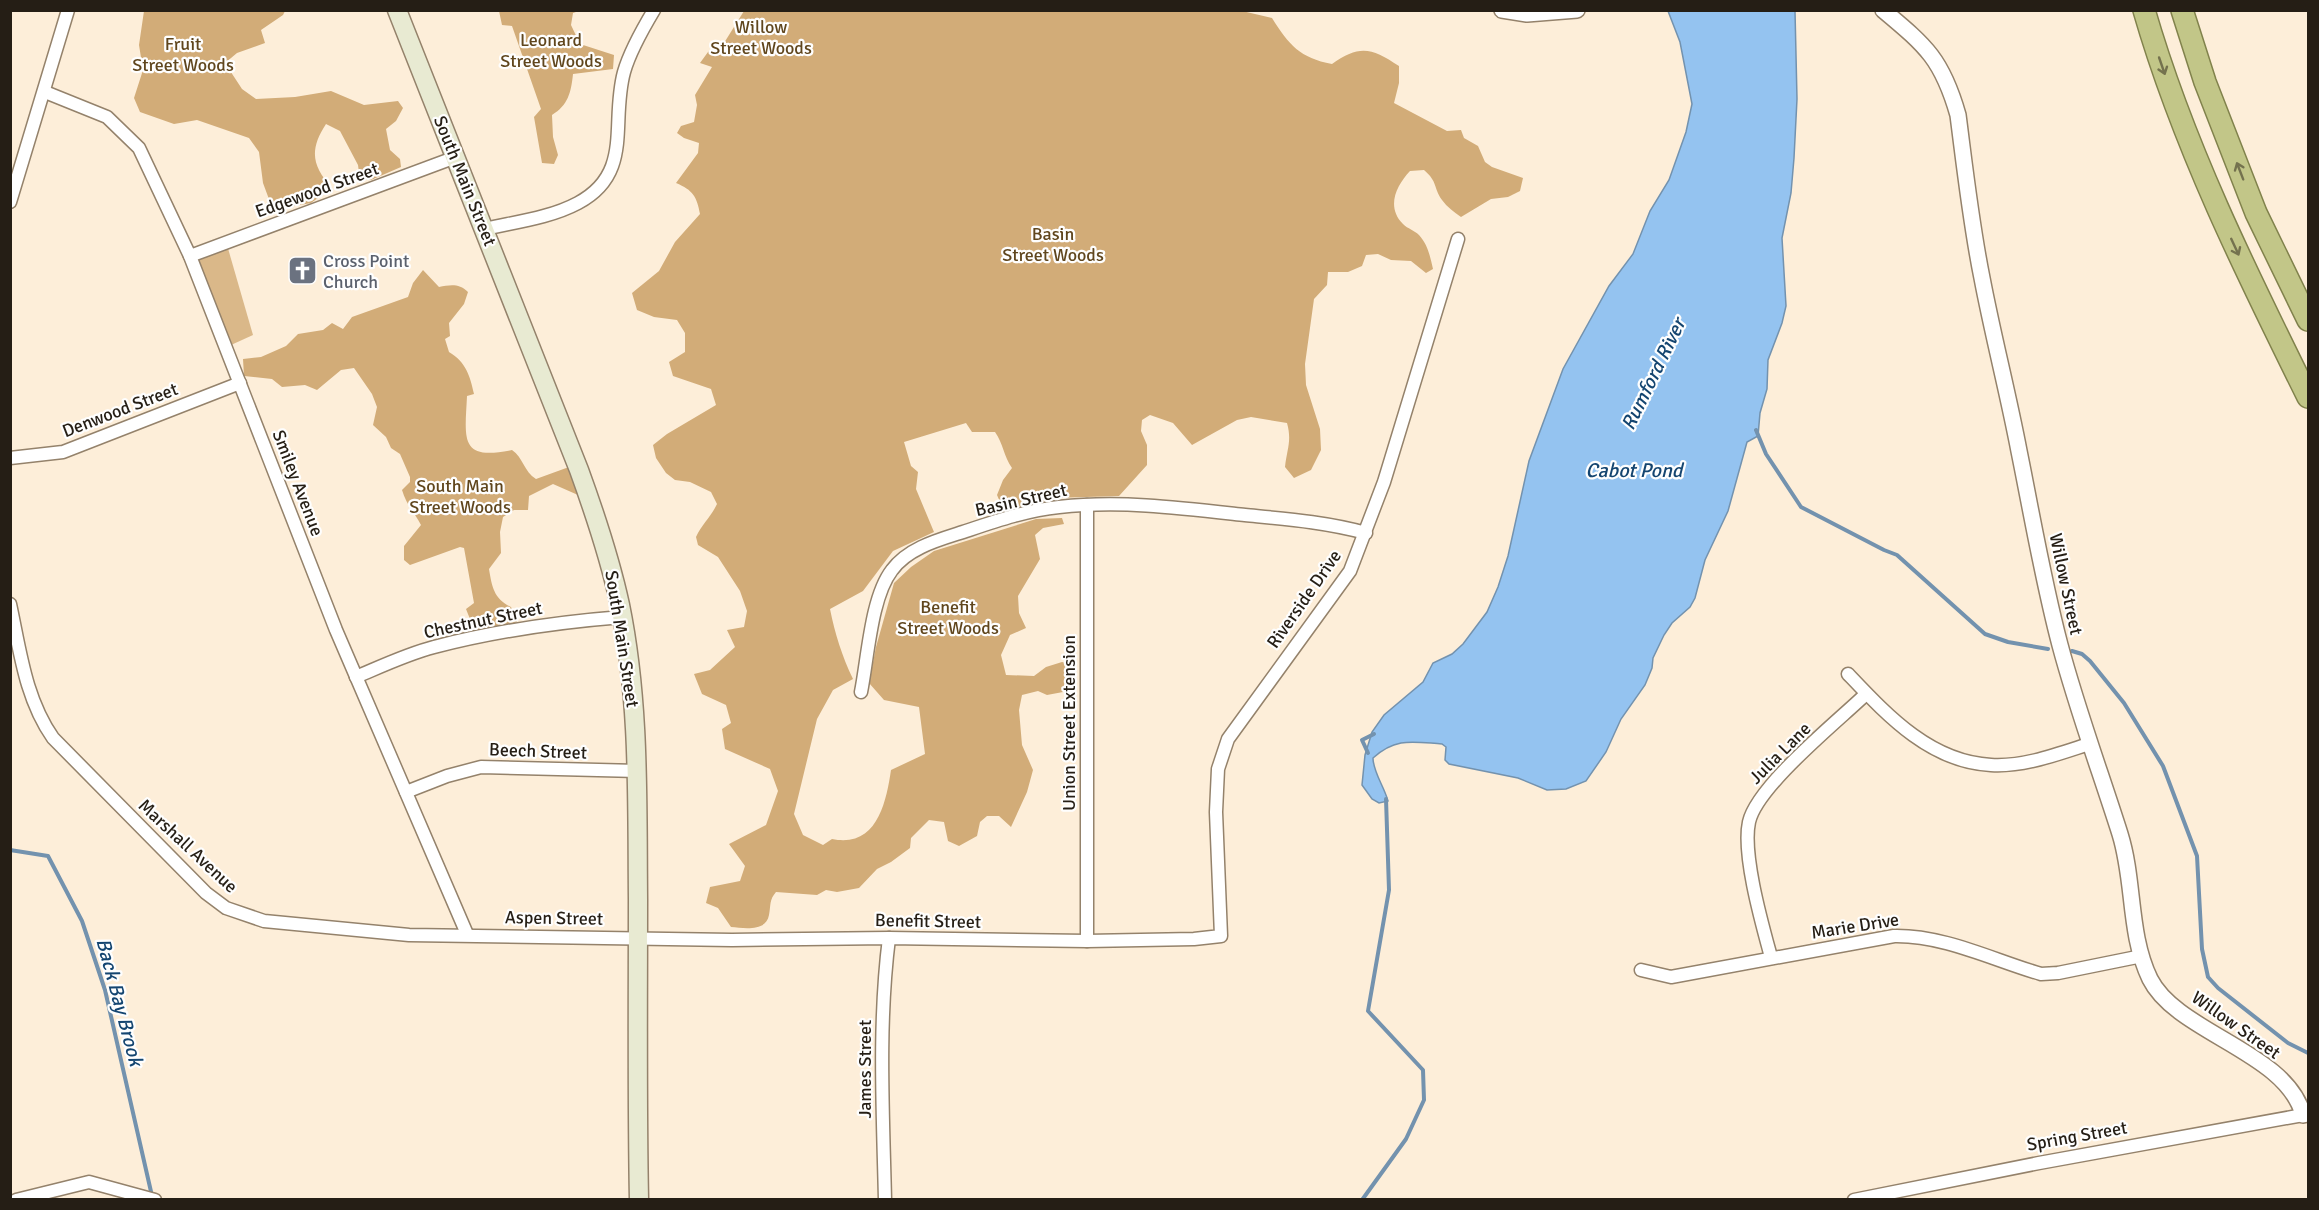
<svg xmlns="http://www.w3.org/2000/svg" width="2319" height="1210" viewBox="0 0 2319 1210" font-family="Signika,sans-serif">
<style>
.green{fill:#dab889}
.forest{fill:#d2ac78}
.water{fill:#94c3f0;stroke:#7392ae;stroke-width:1.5}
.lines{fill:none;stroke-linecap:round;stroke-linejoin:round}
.stream{stroke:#7392ae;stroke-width:4}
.minor-casing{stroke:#94826b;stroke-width:15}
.tertiary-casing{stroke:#94826b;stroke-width:18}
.secondary-casing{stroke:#94826b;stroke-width:21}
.trunk-casing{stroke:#81824c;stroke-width:24}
.minor{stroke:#fff;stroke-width:12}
.tertiary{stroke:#fff;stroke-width:15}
.secondary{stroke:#e8ead2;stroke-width:18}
.trunk{stroke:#c2c688;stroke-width:21}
.oneway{stroke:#74724e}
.labels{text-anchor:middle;stroke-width:4.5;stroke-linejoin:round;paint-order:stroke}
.park-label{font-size:18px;fill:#60461d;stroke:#fefefe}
.street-label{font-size:18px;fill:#251e15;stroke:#fefefe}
.worship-label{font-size:18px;fill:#5b616d;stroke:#fefefe;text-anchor:start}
.water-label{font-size:20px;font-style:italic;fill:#144570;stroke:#fefefe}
</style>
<rect width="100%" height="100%" fill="#fdeed9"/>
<polygon class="green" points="227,245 253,335 231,345 228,344 197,265 198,258"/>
<g class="forest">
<path d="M1238,10L1272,18C1289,45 1300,58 1332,64C1360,44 1372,48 1399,66V83L1394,103L1447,131L1461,130L1464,138L1478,146L1485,162L1492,167L1523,178L1520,191L1508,197L1491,199L1461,217C1454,212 1447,207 1442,200C1433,187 1438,182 1424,170L1410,171C1396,186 1386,207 1403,224C1408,229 1414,230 1419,235C1428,245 1430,256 1433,269L1426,273L1411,261L1391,260L1378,254L1366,255L1362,266L1348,272H1328L1327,285L1314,299L1305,364L1306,385L1320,429L1321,450L1311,470L1294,478L1285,467C1287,449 1292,441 1287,423L1251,417L1237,420L1192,445L1173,423L1150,415L1142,420L1141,431L1147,445V465L1119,496L1053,498L1004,511L997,495L1003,480L1012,468C1004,457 1003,443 995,432H972L966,423L904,442L911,466L918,472L916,489L934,532L893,551L863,591L830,609C835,634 842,656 853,679L833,690L817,719L794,814L803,835L823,845L832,839C877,848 886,803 891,770L925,754L919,707L884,700L869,683L876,647L894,583L911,567L934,551L1036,519L1062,518L1064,524L1043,528L1035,535L1040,559L1018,596L1019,613L1026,628L1010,635L1001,655L1006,675L1034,676L1046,667L1062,662L1074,665L1075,682L1063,692L1047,695L1038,691L1022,695L1019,710L1022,745L1033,770L1027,792L1011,827L999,816H987L980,822L977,836L959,846L948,841L944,822L929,820L911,838L910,848L891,862L877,869L859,888L837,892L826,890L817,895L776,892C769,900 771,905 769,915C766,932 744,928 731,927L718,908L706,903L710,887L740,881L745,866L729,844L766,825L778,791L770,769L725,749L722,729L731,723L726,705L702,694L694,674L710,670L735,647L727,630L744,627L747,611L740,591L718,557L698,545L696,537C702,524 711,517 717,504L711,492L690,482L675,480L666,473L656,458L653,445L667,434L716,405L711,389L673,376L669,362L685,352V333L677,320L654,317L637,310L632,293L659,271L675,242L700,214C697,197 693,190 676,183L698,153L699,143L684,138L677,133L681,126L694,122L697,105L695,95L712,67L700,63L708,52L724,43L744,11Z"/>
<path d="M144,11H285L283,15L261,30L265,43L237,53L225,63L242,89L256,99L295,97L331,91L364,105L398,101L403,108L396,121L386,129L390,150L400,159L401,167L371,180H360L358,165L340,131L326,124C309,150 312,166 332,188L311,203L273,210L263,183L259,152L249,138L197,120L174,124L140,112L134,98L143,70L139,45Z"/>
<path d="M499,11H579L573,13L571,25L580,44L614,55L613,69L573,74C571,93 568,105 552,115L553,137L558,155L554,164L542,163L534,117L541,109L512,26L502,25Z"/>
<path d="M423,270L439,287C450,285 459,283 468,292L464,304L449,323L450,336L445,339L449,352C466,362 470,376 474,394L467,396C465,439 459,461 512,450C523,457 524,472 536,479L569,467L578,495L553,484L529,496L528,510H514L503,517L500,532L501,553L489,569C492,587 494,599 511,607L517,622L501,629H478L470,619L466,609L474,603L464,548L460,547L410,565L404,560V546L421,525C414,512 406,504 402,490L410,482V477L400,454L391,448L386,437L373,425L377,407L372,394L354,368L341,370L317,390L305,385L282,387L272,379L244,376L243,359L261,357L286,346L298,334L323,330L332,323L343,329L352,317L408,297L413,283Z"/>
</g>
<path class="water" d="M1668,11H1795L1797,99L1794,158L1791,193L1782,238L1786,306L1782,323L1768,360L1767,389L1760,413L1758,436L1747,442L1728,511L1705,560L1695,598L1690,607L1672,623L1664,635L1653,658L1652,668L1645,685L1621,719L1606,752L1586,781L1566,789L1547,790L1518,778L1449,764L1445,760L1446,747L1442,744C1413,742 1396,737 1373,758C1373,772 1384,786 1388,801L1379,803L1372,799L1362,785L1365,755L1372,732L1384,715L1423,682L1433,663L1452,654L1463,644L1487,612L1498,587L1508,556L1529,461L1563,369L1609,286L1633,254L1650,211L1669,180L1686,132L1692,104L1680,42Z"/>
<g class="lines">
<g class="stream">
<polyline points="1756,430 1766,454 1801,507 1884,550 1897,555 1985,634 2008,642 2048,649"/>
<polyline points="2072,651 2082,654 2090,661 2124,703 2163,766 2197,856 2202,949 2208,977 2218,988 2288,1043 2308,1053"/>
<polyline points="1368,753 1362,740 1374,734"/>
<polyline points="10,850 48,856 82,921 105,990 152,1196"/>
<polyline points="1362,1200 1406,1139 1424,1100 1423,1070 1368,1011 1389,890 1386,799"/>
</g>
<defs>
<g id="minor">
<polyline points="45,92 107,117 139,148 190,256 336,630 467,934"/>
<polyline points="10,202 68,10"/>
<path d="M485,229C515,222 550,218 578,203C634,173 610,123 624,72C630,51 642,30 654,10"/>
<polyline points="190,256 456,157"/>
<polyline points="10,458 63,452 240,383"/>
<path d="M10,604C20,650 25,698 53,738L206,893L226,908L264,921L409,935L732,940L889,938L1087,941L1194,939L1221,936L1216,812L1218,769L1228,739L1350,571L1384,482L1458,239"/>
<path d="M1848,674C1887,715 1930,762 1991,765C2024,767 2058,754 2089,744"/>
<path d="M356,677C382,666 407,654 434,647C495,631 559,622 622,617"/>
<path d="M861,692C868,657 871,597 892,570C908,548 938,540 963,532C993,522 1027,510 1059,507C1121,500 1183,508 1245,515C1286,519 1326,522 1366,533"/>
<polyline points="406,792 447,776 481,767 638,771"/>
<polyline points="1087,941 1087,505"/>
<path d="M1771,957C1762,924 1742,854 1749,822C1757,786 1838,721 1866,694"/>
<path d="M1641,970L1671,977L1894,936C1944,935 1993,960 2041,974L2058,973L2142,956"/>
<polyline points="16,1200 89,1182 155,1200"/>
<path d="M885,1200C883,1112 878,1025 889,938"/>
<polyline points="1854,1200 2039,1163 2303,1115"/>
</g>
<g id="tertiary">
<polyline points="1502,10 1527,14 1577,10"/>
<path d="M1883,10C1926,46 1942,59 1958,115C1965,169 1971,224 1982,278C1993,336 2008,393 2019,451C2032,515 2043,581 2060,645C2077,709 2100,771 2120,834C2135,882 2128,933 2150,979C2177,1033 2287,1052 2303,1115L2308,1114"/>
</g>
<path id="secondary" d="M397,10L579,470C595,514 610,559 620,605C640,703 637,801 638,899C638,999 637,1099 639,1200"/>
<g id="trunk">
<path d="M2144,10C2183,145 2246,272 2308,397"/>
<polyline points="2182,10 2205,82 2256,213 2308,320"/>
</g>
</defs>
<use href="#minor" class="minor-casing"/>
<use href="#tertiary" class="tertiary-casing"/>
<use href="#secondary" class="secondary-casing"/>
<use href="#trunk" class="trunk-casing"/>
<use href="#minor" class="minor"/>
<use href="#tertiary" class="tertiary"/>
<use href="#secondary" class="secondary"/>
<use href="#trunk" class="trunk"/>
</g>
<defs><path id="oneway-shaft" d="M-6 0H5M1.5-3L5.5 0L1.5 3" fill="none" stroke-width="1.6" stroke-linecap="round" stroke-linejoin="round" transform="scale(1.5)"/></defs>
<g class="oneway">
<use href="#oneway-shaft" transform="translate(2162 66) rotate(71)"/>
<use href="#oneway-shaft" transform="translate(2240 171) rotate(-111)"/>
<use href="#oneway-shaft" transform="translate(2235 247) rotate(65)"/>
</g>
<defs>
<symbol id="church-square" viewBox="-11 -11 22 22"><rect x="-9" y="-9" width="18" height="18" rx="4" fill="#6b7280" stroke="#fefefe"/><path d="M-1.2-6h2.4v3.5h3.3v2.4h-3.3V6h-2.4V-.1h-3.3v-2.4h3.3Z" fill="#fff"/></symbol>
</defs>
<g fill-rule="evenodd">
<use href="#church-square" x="286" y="254" width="33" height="33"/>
</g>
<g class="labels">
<g class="park-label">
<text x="761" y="33">Willow<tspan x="761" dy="21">Street Woods</tspan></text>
<text x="551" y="46">Leonard<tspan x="551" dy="21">Street Woods</tspan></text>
<text x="183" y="50">Fruit<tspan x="183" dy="21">Street Woods</tspan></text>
<text x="1053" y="240">Basin<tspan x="1053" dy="21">Street Woods</tspan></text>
<text x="460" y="492">South Main<tspan x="460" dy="21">Street Woods</tspan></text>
<text x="948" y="613">Benefit<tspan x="948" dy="21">Street Woods</tspan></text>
</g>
<g class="street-label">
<text transform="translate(465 181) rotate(68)" y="6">South Main Street</text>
<text transform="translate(317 190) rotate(-20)" y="6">Edgewood Street</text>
<text transform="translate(120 410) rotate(-21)" y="6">Denwood Street</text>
<text transform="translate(298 483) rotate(69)" y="6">Smiley Avenue</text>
<text transform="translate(1021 500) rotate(-13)" y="6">Basin Street</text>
<text transform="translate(2066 584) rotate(78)" y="6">Willow Street</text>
<text transform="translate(1304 599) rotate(-55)" y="6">Riverside Drive</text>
<text transform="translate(483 620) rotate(-12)" y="6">Chestnut Street</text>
<text transform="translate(622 639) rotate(81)" y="6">South Main Street</text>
<text transform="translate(1069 723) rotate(-90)" y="6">Union Street Extension</text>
<text transform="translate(538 751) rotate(2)" y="6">Beech Street</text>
<text transform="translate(1780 753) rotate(-45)" y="6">Julia Lane</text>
<text transform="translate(188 846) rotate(43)" y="6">Marshall Avenue</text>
<text transform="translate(554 918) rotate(1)" y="6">Aspen Street</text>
<text transform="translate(928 921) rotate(1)" y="6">Benefit Street</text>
<text transform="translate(1855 926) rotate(-9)" y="6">Marie Drive</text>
<text transform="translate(2236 1025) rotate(35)" y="6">Willow Street</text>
<text transform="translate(865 1069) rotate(-90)" y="6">James Street</text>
<text transform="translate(2077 1136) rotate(-10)" y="6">Spring Street</text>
</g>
<g class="worship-label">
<text x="323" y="267">Cross Point<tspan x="323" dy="21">Church</tspan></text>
</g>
<g class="water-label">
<text transform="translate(1653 374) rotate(-64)" y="7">Rumford River</text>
<text x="1634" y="477">Cabot Pond</text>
<text transform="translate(120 1002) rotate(75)" y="7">Back Bay Brook</text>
</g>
</g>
<rect width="2319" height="1210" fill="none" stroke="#251e15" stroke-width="24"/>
</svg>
